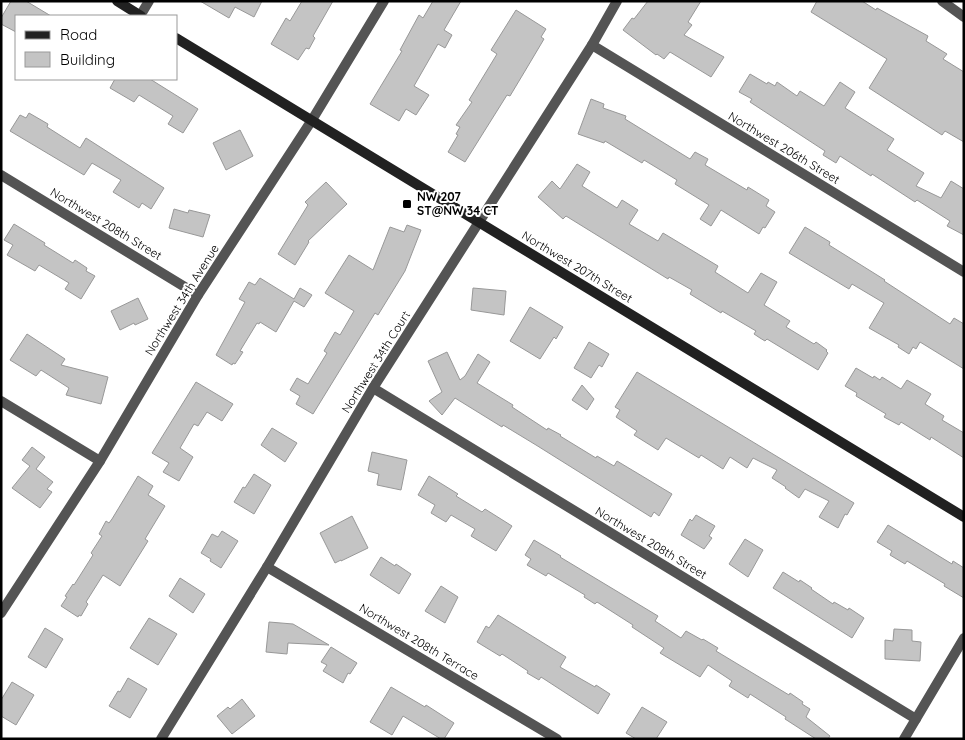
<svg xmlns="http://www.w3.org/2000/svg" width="965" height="740" viewBox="0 0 965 740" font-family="Quicksand,sans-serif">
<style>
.building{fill:#c4c4c4;stroke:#989898}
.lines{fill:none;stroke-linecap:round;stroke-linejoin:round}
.street{stroke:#545454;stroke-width:10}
.secondary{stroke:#212121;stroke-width:10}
.poi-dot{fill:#000;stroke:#fff;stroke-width:2}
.labels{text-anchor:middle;stroke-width:4;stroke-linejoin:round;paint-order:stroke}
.street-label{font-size:12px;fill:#000;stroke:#fff}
.poi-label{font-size:12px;font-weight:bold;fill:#000;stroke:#fff;text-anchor:start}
</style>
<rect width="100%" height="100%" fill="#fff"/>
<g class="building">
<polygon points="11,1 26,1 51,16 16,16 16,32 1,24 1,18"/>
<polygon points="200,1 262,1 254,17 235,7 229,18"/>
<polygon points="302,1 333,1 313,36 315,38 309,49 306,48 298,60 271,44 286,18 290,21"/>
<polygon points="433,1 461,1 444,30 452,35 445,48 438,44 414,86 429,95 416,115 406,109 399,121 370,104 402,51 400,50 419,15 423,18"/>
<polygon points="648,1 701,1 688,22 692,25 684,35 724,57 711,77 670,52 664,59 657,54 656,55 623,30 632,18 634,19"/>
<polygon points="817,1 862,1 876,10 877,8 928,36 926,41 947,54 943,59 964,72 964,142 945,131 942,135 869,88 887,59 811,12"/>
<polygon points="516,10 546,29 541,37 544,39 525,71 510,96 507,95 465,162 448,152 458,135 456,134 460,127 456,125 472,102 469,100 497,54 491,50"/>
<polygon points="750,74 767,84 768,82 775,86 777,82 797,96 800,91 824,106 840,82 855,92 845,108 894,139 887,150 924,173 916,186 941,198 951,181 964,189 964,235 947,226 950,221 917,200 915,202 872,174 871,176 840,156 836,163 823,155 825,151 750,102 752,99 739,92"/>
<polygon points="115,79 150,79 198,109 183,133 168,124 173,116 139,95 134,102 110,88"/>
<polygon points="591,99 604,104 603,108 626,116 625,119 690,159 695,152 708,159 705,165 747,190 748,187 769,200 766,206 775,212 765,228 763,227 759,234 721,210 711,226 700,219 709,205 675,184 677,180 644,160 642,163 605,141 604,143 578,134"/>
<polygon points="29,113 48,124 47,127 80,148 86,138 164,188 151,209 142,203 139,208 113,192 121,180 92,163 84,175 10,131 20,115 26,118"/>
<polygon points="240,130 253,156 226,170 213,143"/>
<polygon points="577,164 590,172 582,186 617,208 622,200 638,210 629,224 658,241 663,233 718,266 715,272 748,293 761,273 777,282 764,305 790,321 786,327 814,344 816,342 827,350 826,351 828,353 818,370 767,339 765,341 760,338 754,334 756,331 722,311 721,313 690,294 692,290 669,277 668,279 566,216 563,219 538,197 552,181 560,189"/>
<polygon points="326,182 347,204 308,241 309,242 295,265 278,254 308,205 305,202"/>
<polygon points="174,209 188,213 189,210 210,215 203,237 169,228"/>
<polygon points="14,224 45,243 44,245 73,263 75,260 87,268 86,271 95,276 81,299 65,289 69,283 39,265 35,271 7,255 13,245 4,240"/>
<polygon points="407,225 421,230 405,271 378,315 375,313 313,414 296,404 300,396 290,390 297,378 308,384 327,353 324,351 335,332 340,335 354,311 325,293 349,255 373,270 390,227 404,232"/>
<polygon points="805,227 830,242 829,245 885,280 884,281 950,324 954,318 964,324 964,369 920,342 916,349 913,347 909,354 898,347 899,345 869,328 884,303 852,284 849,289 789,253"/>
<polygon points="260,278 294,299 300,288 312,295 304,307 294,301 276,332 260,322 259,324 257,323 240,351 243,352 235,364 233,363 232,365 216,355 245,302 239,299 249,282 255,285"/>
<polygon points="473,288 506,291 504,315 471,310"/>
<polygon points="138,298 148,319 135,325 134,323 120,330 111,311"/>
<polygon points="530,307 563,327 556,339 554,337 540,359 510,341"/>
<polygon points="27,334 65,359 61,365 108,377 101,404 66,395 69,388 41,370 36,376 10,360"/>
<polygon points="589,342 609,354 602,367 599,365 591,378 574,368"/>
<polygon points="447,352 460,380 465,376 478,354 490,362 477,383 513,405 512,407 547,430 548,428 561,435 560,436 596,458 597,456 614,466 617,461 672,494 659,516 654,512 651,517 536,445 503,425 502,427 455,398 442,415 429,401 442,392 428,361"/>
<polygon points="856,368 873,378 874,376 880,380 882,377 901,389 907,380 931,394 925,404 944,416 942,420 964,433 964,458 931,437 930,440 901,422 899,425 884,417 886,414 856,396 857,393 845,386"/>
<polygon points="637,372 854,503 847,515 845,514 838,528 819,517 829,501 805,489 799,498 785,488 786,487 772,478 777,470 753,458 747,468 730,457 723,469 701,455 699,458 666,438 658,450 634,435 637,431 616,417 620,410 615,407"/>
<polygon points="196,382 233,404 222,421 207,412 198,426 194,424 180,448 193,457 179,481 163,472 169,463 152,453"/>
<polygon points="582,385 594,399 587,410 572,400"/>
<polygon points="272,428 297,443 285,462 261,445"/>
<polygon points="32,447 45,457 36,469 53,482 47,489 52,492 40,508 12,488 30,466 22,460"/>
<polygon points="372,452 407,460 401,490 377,485 379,474 368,471"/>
<polygon points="254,474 271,485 254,514 234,502 243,487 245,488"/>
<polygon points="138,476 153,486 148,495 165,506 145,539 148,541 120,586 103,575 86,602 88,604 81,616 79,615 78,617 61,606 67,597 65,596 73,584 74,585 93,555 91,553 102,536 99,534 106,521 109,523 112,519"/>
<polygon points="429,476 458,494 456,496 482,512 485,509 512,526 496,551 471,536 475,529 451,515 446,522 431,513 435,505 418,495"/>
<polygon points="696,515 715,526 709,536 712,538 704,549 681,535 690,519 692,521"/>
<polygon points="352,516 368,548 341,561 341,560 335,563 320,533"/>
<polygon points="888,525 952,564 953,561 964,568 964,598 944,586 945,584 907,561 905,564 890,555 892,551 877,542"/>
<polygon points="222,531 238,541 221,568 210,561 211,559 201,553 212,534 218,537"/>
<polygon points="745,539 763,550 748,577 729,564"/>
<polygon points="534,540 561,556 560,557 658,616 655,621 681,638 686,631 702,640 703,639 718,648 716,651 789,695 790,693 803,702 802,704 810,709 806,717 830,736 828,739 816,739 785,719 786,717 750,694 748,698 729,686 732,681 708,665 700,677 660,653 664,648 632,627 633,625 597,602 595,604 584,597 585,595 548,573 546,576 527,565 531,559 525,555"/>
<polygon points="381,557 395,566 396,564 411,574 399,594 370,575"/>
<polygon points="783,572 799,582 800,580 812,588 811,589 833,604 834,602 848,610 849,608 864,618 852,638 773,588"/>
<polygon points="180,578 205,594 193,613 169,596"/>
<polygon points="441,586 458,597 445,623 425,611"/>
<polygon points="498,615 566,657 560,667 595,687 596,685 610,694 598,714 541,677 539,680 527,673 528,671 502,654 500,656 477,642 486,626 489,628"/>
<polygon points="149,618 177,634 158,665 130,648"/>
<polygon points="269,622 293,624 329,645 288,643 287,654 266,652"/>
<polygon points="45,628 63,639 46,668 28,657"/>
<polygon points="894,629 912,630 912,641 921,642 920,661 885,659 885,640 893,641"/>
<polygon points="331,647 357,663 350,674 348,673 343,683 323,671 327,665 321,662"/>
<polygon points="128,678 147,689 130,718 109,706 118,691 120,692"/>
<polygon points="12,682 34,695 16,725 1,716 1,700"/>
<polygon points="391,687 425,707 426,705 454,723 444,739 441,739 403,716 392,735 370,722"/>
<polygon points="242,699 255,716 232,734 217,716 228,707 230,709"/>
<polygon points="642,707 667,722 656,739 636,739 626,733"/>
</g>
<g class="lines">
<g class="street">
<polyline points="942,1 964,17"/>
<polyline points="140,16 149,1"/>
<polyline points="592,45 964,272"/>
<polyline points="1,175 198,295"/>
<polyline points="373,388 916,719"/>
<polyline points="1,401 100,461"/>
<polyline points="267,567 557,739"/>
<polyline points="1,613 100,461 198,295 312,120 384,1"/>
<polyline points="161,739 267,567 373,388 592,45 617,1"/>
<polyline points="904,739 964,638"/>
</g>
<g class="secondary">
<polyline points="117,1 141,16"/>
<polyline points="176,38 964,517"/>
</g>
</g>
<rect class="poi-dot" x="402" y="199" width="10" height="10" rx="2.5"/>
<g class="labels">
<g class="street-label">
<text transform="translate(784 148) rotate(31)" y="4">Northwest 206th Street</text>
<text transform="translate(106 224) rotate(31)" y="4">Northwest 208th Street</text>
<text transform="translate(577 267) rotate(31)" y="4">Northwest 207th Street</text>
<text transform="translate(182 300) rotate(-58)" y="4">Northwest 34th Avenue</text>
<text transform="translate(376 362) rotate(-58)" y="4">Northwest 34th Court</text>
<text transform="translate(651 543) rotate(31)" y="4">Northwest 208th Street</text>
<text transform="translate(419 642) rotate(31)" y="4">Northwest 208th Terrace</text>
</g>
<g class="poi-label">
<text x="417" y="201">NW 207<tspan x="417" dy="14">ST@NW 34 CT</tspan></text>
</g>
</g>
<rect width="965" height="740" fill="none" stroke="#000000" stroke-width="5"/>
<rect x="15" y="15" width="162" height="65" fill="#ffffff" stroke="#999999"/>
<rect x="25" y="31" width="25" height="8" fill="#212121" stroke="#999999"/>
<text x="60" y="40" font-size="15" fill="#000000">Road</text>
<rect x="25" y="52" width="25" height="15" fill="#c4c4c4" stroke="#999999"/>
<text x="60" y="65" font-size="15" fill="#000000">Building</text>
</svg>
